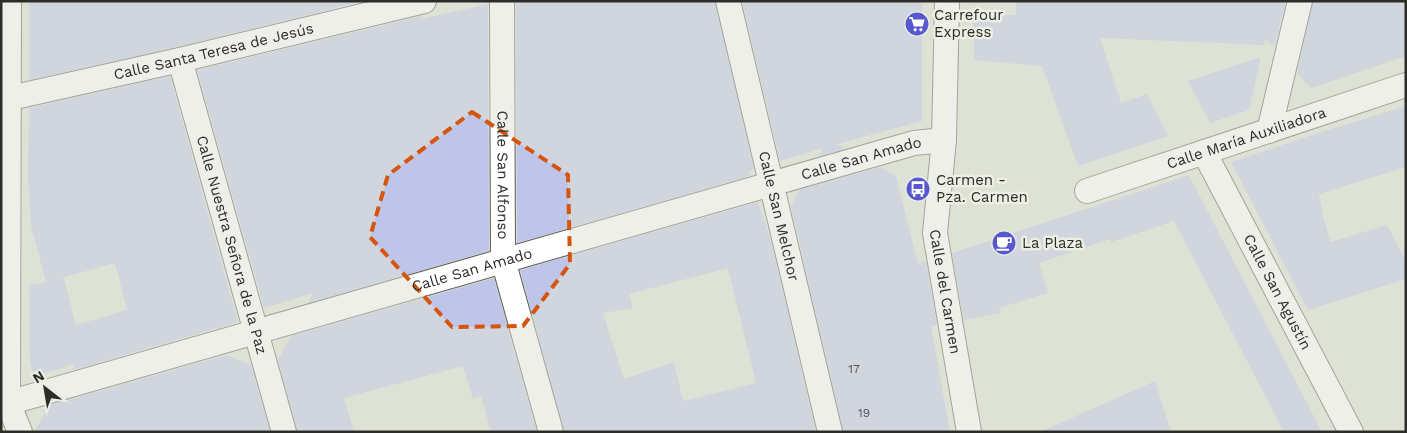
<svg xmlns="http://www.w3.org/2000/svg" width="1407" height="433" viewBox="0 0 1407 433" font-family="'Work Sans',sans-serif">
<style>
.building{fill:#bfc5e8;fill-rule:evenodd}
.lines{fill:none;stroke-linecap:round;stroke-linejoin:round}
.street-casing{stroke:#585b50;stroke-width:26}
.street{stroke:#fff;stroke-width:24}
.marked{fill:none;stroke:#d5550f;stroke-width:4;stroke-dasharray:10 6;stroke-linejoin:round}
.labels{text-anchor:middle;stroke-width:5;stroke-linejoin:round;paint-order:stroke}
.number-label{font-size:12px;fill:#515359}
.poi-label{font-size:15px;fill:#2c2d29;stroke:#ecefe3;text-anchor:start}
.street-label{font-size:15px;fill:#2c2d29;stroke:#ecefe3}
</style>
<rect width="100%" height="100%" fill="#dee2d6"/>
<g class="building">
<polygon points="29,1 364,1 177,47 29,80"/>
<polygon points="516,1 715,1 754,169 749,171 750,176 517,243"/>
<polygon points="742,1 922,1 922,121 837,144 845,149 819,156 823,148 780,161"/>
<polygon points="1016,1 1286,1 1275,45 1272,45 1265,38 1264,45 1100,38 1121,103 1147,94 1168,136 1078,166 1042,66 974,60 974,15 1016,15"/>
<polygon points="1313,1 1406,1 1406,56 1311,88 1297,73"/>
<polygon points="488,4 489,251 308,303 313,293 264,308 197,70 422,16 422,19"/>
<polygon points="1261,57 1249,110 1210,123 1188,81"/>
<path d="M170,76L238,322L72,370L75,364L34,376L30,362L29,285L46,282L31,225L28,177L29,108ZM115,263L127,310L76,325L64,278L54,280Z"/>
<polygon points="1406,106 1406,167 1319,194 1323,217 1331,242 1387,225 1406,262 1406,279 1308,310 1231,162 1321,132"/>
<polygon points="880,167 896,176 918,264 926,261 937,325 931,326 950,432 843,432 791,206 799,190"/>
<polygon points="1189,175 1194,185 1322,432 1284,432 1174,221 1111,242 1110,239 1039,263 1048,293 999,308 1000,313 964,320 952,253"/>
<path d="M758,202L771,241L816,432H564L520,270ZM728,268L756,383L683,401L674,362L624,379L603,313L633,308L629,294Z"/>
<polygon points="494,278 537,432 491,432 481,396 473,399 463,366 344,398 354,432 297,432 278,360 291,336"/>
<polygon points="226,355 251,365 270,432 34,432 50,405"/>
<polygon points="1155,381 1171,432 1040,432"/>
</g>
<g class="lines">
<defs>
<g id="street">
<polyline points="9,1 8,403 20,432"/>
<path id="s1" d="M502,1L503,260L551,432"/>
<path id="s2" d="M728,1L830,432"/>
<path id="s3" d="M947,1L944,140L935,233L969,432"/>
<path id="s4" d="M180,60L284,432"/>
<path id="s5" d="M1,100L180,60L424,1"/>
<polyline points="1269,131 1300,1"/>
<path id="s6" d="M1204,152L1351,432"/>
<path id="s7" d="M1087,191L1406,85"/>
<path id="s8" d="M1,405L914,143L944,140"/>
</g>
</defs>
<use href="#street" class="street-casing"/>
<use href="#street" class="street"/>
</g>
<path d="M0 0H1407V433H0ZM472,112L568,175L570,264L523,326L452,327L370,237L388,175Z" fill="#dee2d6" fill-opacity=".55" fill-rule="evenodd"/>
<path class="marked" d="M472,112L568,175L570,264L523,326L452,327L370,237L388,175Z"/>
<defs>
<symbol id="supermarket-disc" viewBox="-11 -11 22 22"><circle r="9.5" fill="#5757ce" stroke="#ecefe3"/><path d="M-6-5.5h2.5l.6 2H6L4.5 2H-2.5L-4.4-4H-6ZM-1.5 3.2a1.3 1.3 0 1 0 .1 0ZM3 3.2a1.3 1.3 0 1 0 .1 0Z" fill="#fff"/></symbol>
<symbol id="bus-disc" viewBox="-11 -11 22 22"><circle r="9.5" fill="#5757ce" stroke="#ecefe3"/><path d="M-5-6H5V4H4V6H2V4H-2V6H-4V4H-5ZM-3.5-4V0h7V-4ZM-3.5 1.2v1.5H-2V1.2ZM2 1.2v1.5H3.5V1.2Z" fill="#fff"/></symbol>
<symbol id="cafe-disc" viewBox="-11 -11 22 22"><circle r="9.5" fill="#5757ce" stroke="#ecefe3"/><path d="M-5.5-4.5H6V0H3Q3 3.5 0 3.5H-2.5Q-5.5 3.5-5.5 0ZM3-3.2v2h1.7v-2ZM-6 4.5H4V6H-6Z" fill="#fff"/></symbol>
</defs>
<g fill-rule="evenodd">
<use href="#supermarket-disc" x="903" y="10" width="28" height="28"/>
<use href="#bus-disc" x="904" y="175" width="28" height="28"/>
<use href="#cafe-disc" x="990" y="229" width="28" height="28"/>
</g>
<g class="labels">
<g class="number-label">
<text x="854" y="373">17</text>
<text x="864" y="417">19</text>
</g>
<g class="poi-label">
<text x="934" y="20">Carrefour<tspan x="934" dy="17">Express</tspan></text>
<text x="936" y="185">Carmen -<tspan x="936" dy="17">Pza. Carmen</tspan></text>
<text x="1022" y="248">La Plaza</text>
</g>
<g class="street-label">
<text dy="5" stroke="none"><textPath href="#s5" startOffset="218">Calle Santa Teresa de Jesús</textPath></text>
<text dy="5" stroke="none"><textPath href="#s7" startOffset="168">Calle María Auxiliadora</textPath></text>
<text dy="5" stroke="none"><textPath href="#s8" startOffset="895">Calle San Amado</textPath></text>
<text dy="5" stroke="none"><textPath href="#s1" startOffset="174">Calle San Alfonso</textPath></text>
<text dy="5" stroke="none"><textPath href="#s2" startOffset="221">Calle San Melchor</textPath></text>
<text dy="5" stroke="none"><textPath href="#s4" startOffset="192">Calle Nuestra Señora de la Paz</textPath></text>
<text dy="5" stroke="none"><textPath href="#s8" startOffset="490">Calle San Amado</textPath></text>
<text dy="5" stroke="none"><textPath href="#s3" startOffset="292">Calle del Carmen</textPath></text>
<text dy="5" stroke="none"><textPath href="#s6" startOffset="158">Calle San Agustín</textPath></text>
</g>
</g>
<rect width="1407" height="433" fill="none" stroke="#2c2d29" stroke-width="5"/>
<g transform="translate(45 388) rotate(329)" stroke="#ecefe3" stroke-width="4" paint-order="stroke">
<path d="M0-4L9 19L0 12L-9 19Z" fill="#2c2d29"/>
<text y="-8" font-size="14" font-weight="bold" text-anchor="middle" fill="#2c2d29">N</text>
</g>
</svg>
